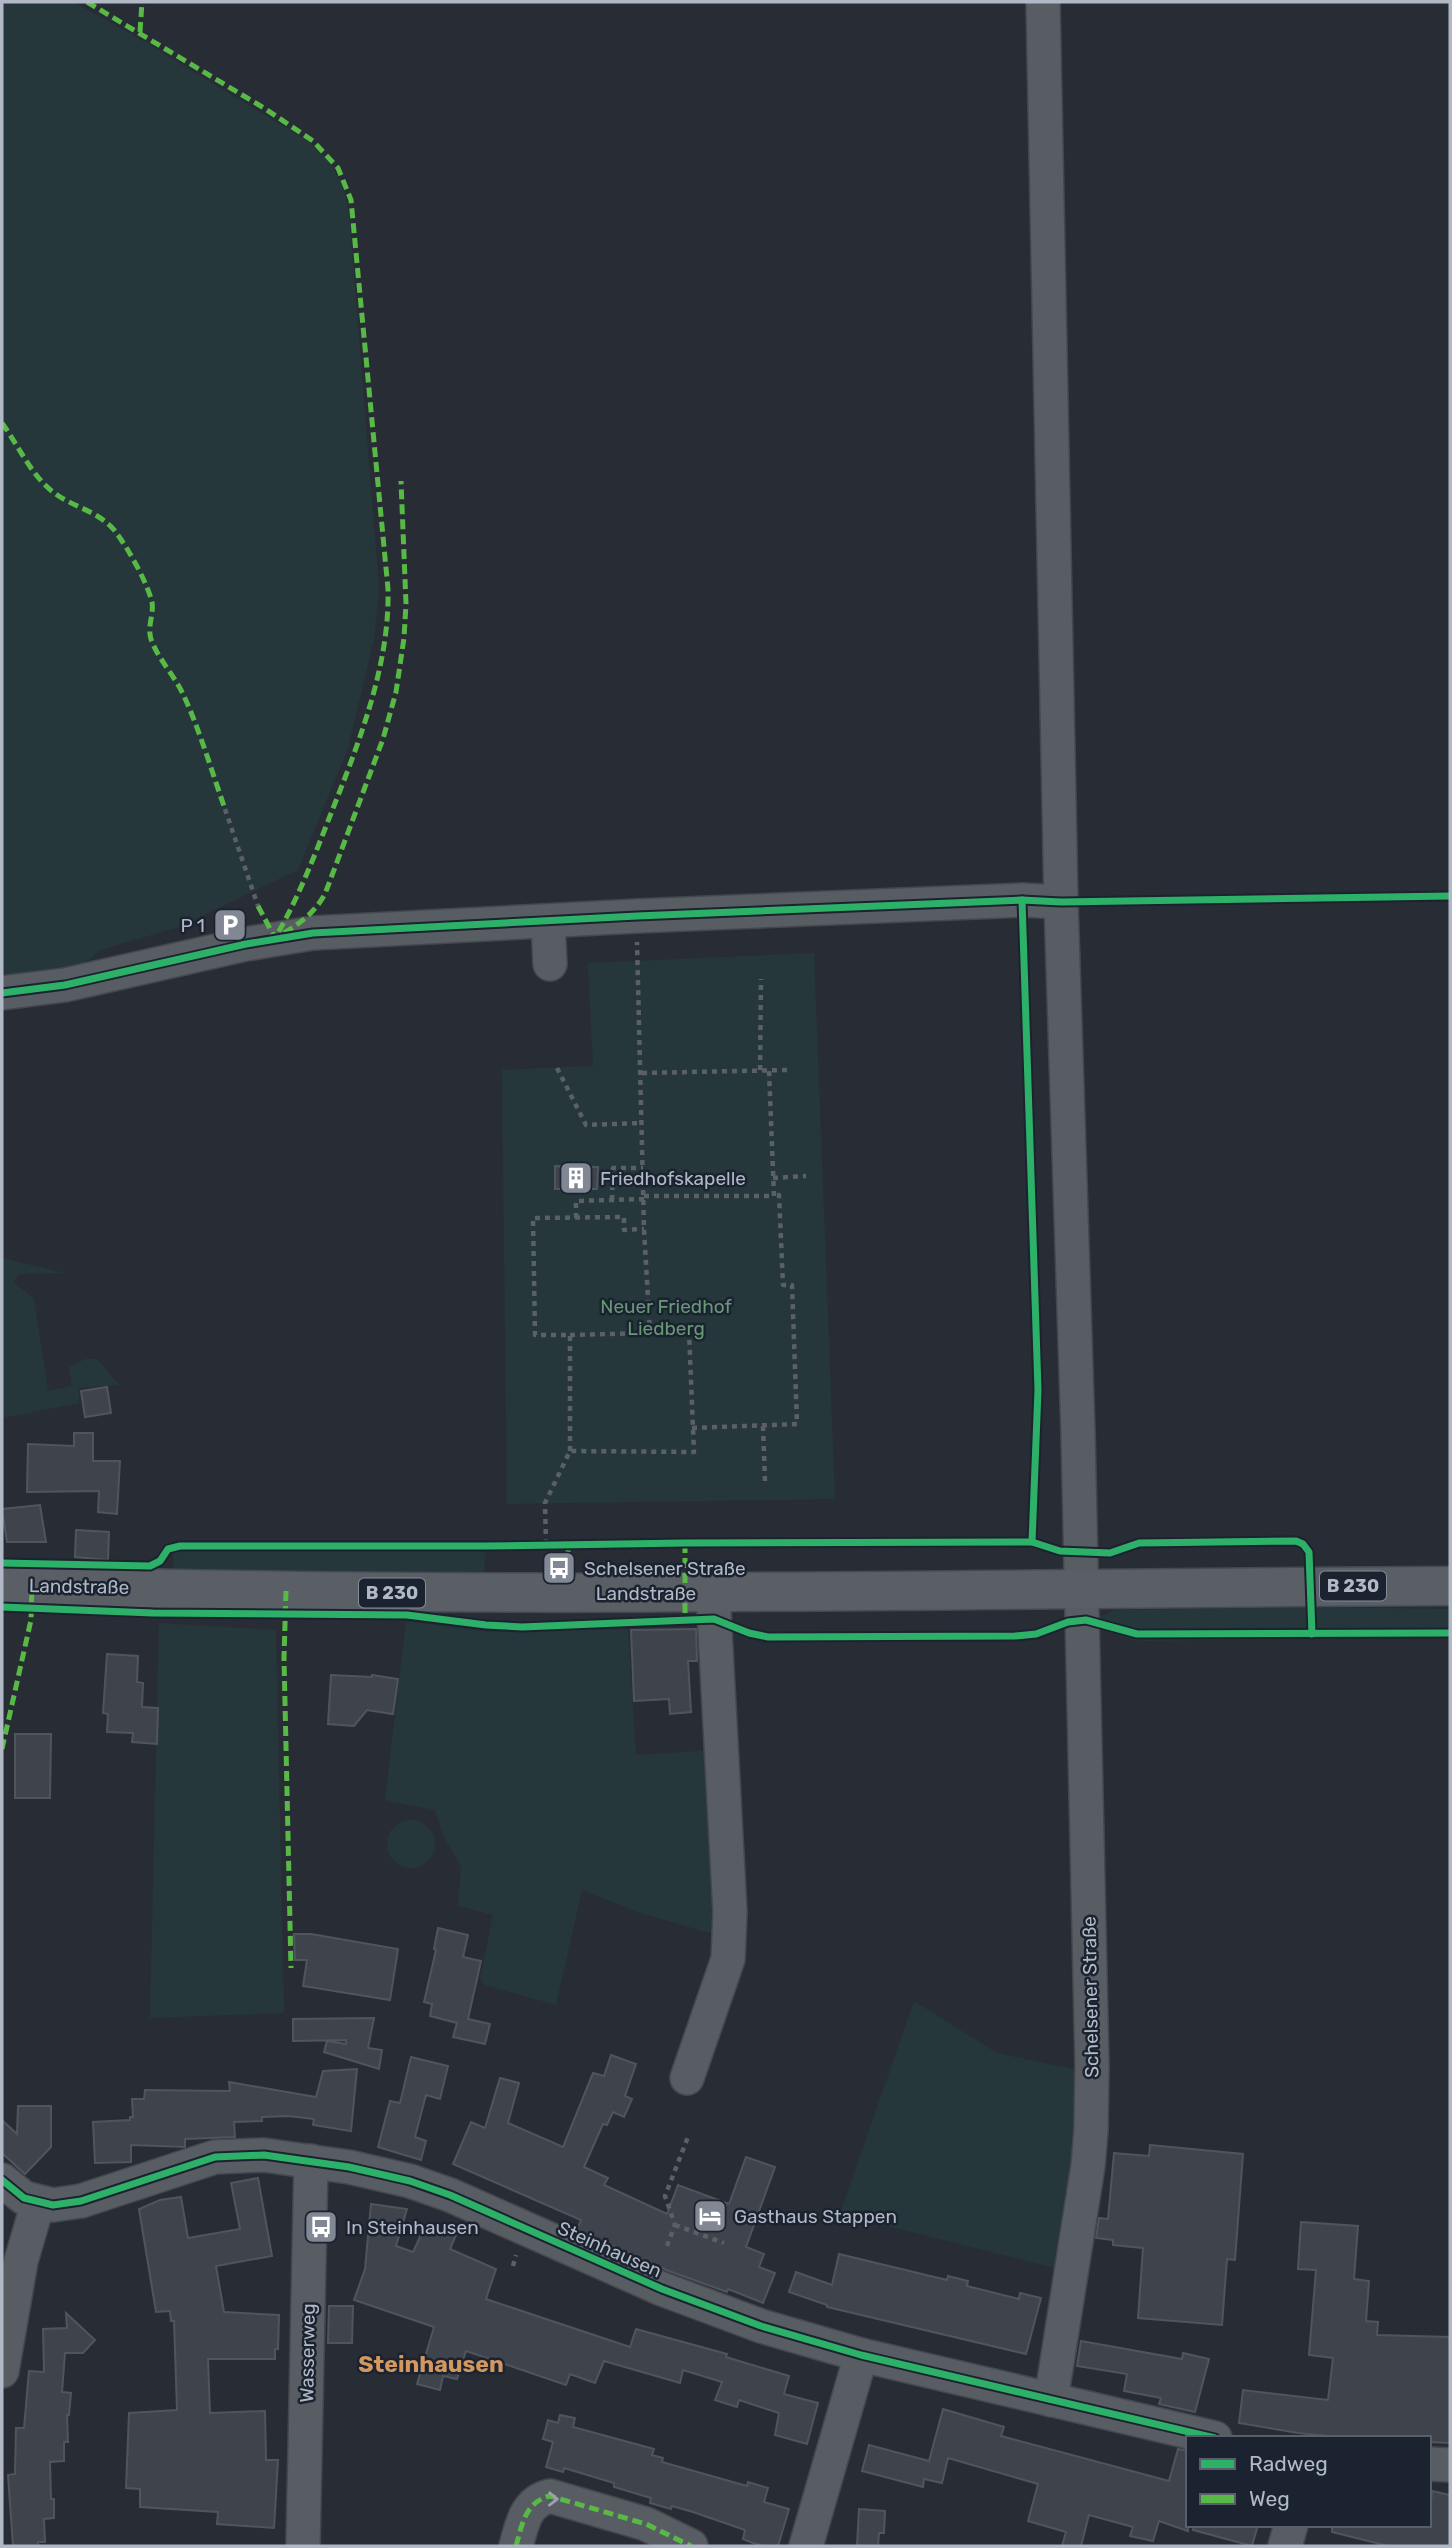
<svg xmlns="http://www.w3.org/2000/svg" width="1452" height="2548" viewBox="0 0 1452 2548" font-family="Rubik,sans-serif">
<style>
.green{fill:#25373b}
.building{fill:#3f444c;stroke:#50555d;stroke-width:2}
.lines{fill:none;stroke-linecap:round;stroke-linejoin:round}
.minor-casing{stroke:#44484e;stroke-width:36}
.major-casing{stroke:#454a52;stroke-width:41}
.path{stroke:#5b6067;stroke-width:4.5;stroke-dasharray:5 5;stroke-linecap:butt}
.minor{stroke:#585c63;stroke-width:33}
.major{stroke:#5a5e65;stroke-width:38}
.quiet{stroke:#58b947;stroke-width:5;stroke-dasharray:10 5;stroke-linecap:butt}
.cycleway-casing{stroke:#1b2330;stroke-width:11}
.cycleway{stroke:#2db169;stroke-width:7}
.oneway{stroke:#9ba2ae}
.labels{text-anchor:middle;stroke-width:5;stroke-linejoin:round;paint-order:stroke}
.shield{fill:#1b2330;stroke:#848c9a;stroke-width:2}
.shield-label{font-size:18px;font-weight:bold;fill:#b1b9c7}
.poi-label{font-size:19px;fill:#b1b9c7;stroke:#1b2330;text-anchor:start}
.park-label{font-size:19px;fill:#689875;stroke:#1b2330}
.street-label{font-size:19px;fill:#b1b9c7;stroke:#1b2330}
.quarter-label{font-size:23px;font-weight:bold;fill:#d39760;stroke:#1b2330}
</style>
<rect width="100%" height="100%" fill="#282d35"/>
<g class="green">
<path d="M2,2H74L145,42L309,142C338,168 346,186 350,224L379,588L374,639L348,748L298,870L179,927L100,950L84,964L2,977Z"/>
<polygon points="814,953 835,1499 507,1504 502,1070 593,1066 588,963"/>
<polygon points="2,1258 65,1273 19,1274 13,1282 34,1299 48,1391 72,1386 69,1367 85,1359 97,1359 119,1385 79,1388 79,1403 2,1418"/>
<polygon points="182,1549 485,1550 484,1582 173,1571 173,1552"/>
<path d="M1314,1607L1450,1609V1637L1144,1641C1123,1639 1111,1635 1099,1618L1114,1610Z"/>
<polygon points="406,1621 489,1632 628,1629 636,1755 717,1750 724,1937 643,1914 582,1890 556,2005 485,1985 480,1979 493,1915 458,1906 461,1867 443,1835 435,1810 385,1800"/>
<polygon points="159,1623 276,1630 284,2013 150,2018"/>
<circle cx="411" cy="1844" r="24"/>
<polygon points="914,2001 997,2053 1082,2071 1060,2269 840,2214"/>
</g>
<g class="building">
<polygon points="555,1166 598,1167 597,1189 555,1189"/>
<polygon points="107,1387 111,1413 85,1417 81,1391"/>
<polygon points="74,1433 93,1433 93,1461 120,1461 117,1514 98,1512 99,1491 27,1492 28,1444 74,1446"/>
<polygon points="40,1505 46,1542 7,1542 2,1509"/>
<polygon points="76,1530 109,1532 108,1560 75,1557"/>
<polygon points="696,1629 697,1661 688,1661 691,1712 670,1714 669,1699 634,1701 631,1630"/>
<polygon points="107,1654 138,1656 137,1682 143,1683 142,1707 158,1708 157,1744 132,1742 133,1733 107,1732 108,1714 103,1713"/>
<polygon points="331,1675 372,1677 372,1675 398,1679 393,1714 367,1710 354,1726 328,1724"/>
<polygon points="15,1734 51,1734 50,1798 15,1798"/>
<polygon points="438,1928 468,1935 463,1957 481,1961 468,2019 490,2024 485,2044 453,2037 457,2023 430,2016 432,2004 424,2002 436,1950 434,1949"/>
<polygon points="294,1934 311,1934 398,1949 390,2000 303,1986 307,1960 295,1960"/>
<polygon points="374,2018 368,2048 382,2050 379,2069 324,2052 327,2041 346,2044 346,2040 293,2041 293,2019"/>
<polygon points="611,2055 636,2064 625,2096 632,2099 624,2117 613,2112 607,2125 603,2124 584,2167 608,2178 604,2185 667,2214 678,2185 729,2204 746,2157 775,2167 746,2247 764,2254 759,2267 775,2273 763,2303 728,2289 727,2292 669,2271 577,2230 581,2220 453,2164 471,2122 485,2128 500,2078 519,2083 508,2123 563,2147 593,2073 604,2076"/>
<polygon points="411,2057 448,2066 440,2099 426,2095 415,2137 426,2141 421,2160 378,2147 390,2101 400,2103"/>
<polygon points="357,2069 351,2131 313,2125 314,2119 288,2116 262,2117 262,2121 234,2122 235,2137 185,2139 185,2147 131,2145 131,2162 95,2163 93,2122 130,2120 130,2117 133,2117 132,2099 144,2099 145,2090 230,2091 229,2082 316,2097 323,2071"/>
<polygon points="18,2106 51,2106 51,2147 25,2174 2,2153 2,2120 17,2134"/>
<polygon points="1150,2145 1243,2154 1235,2260 1227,2259 1222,2325 1138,2318 1143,2248 1113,2245 1113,2240 1096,2238 1099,2218 1108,2219 1114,2153 1149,2156"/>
<polygon points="258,2178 272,2256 216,2266 224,2312 279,2315 278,2349 275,2349 275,2359 208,2359 210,2413 265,2411 266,2460 278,2460 274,2528 217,2524 218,2512 140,2507 140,2489 126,2488 129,2413 177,2410 174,2321 171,2321 170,2311 156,2312 139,2209 160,2200 181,2197 188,2238 240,2229 231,2183"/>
<polygon points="371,2204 407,2209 396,2246 413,2252 426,2224 456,2235 450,2249 496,2269 486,2299 630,2347 636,2329 727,2354 726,2357 789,2376 784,2394 818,2403 807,2444 775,2435 779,2413 739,2400 737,2407 715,2400 722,2382 683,2370 680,2383 604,2361 595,2383 570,2374 566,2385 466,2351 457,2379 443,2376 440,2390 417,2384 434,2327 354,2300 365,2269"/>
<polygon points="1301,2222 1358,2226 1354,2279 1369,2281 1366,2321 1378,2322 1377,2335 1450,2337 1450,2443 1429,2442 1429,2438 1348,2438 1298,2433 1239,2423 1243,2390 1328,2400 1333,2358 1309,2355 1316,2270 1298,2269"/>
<polygon points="839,2254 947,2280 948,2276 968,2281 967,2286 1019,2299 1020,2293 1041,2298 1026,2354 827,2307 827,2305 789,2292 796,2272 832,2285"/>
<polygon points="329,2306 353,2306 352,2343 328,2343"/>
<polygon points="66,2313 95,2340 83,2353 65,2353 62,2392 71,2393 69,2415 67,2415 68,2442 64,2442 64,2461 50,2462 51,2499 54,2499 54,2518 44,2519 45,2542 38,2542 38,2546 13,2546 8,2475 15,2474 16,2428 24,2428 29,2371 44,2372 43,2329 67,2328"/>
<polygon points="1081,2341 1182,2359 1183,2353 1209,2359 1195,2412 1159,2404 1161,2398 1124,2391 1127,2374 1077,2366"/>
<polygon points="943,2409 1004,2427 1001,2436 1169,2481 1178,2449 1188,2451 1188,2531 1159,2521 1153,2541 1130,2536 1133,2527 1089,2515 1081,2546 1062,2546 1066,2532 1028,2521 1038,2484 948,2458 942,2483 924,2479 923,2487 862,2471 869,2445 929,2461"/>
<polygon points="560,2415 575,2418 573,2427 654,2449 652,2455 663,2458 662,2462 747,2486 748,2482 768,2488 764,2502 789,2509 778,2546 764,2546 753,2543 743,2539 745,2530 693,2512 672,2506 671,2509 650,2503 651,2498 614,2487 614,2483 564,2468 563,2472 546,2467 553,2442 543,2439 548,2420 558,2423"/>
<polygon points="1432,2491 1450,2495 1450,2546 1388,2546 1332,2532 1332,2525 1429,2525"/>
<polygon points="859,2509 885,2511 884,2533 879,2533 878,2546 857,2546"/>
<polygon points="1194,2525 1258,2525 1252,2546 1193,2530"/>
</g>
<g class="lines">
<defs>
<g id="minor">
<polyline points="1043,2 1061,902 1078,1432 1092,2066 1091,2130 1088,2166 1051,2400"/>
<polyline points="548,922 550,964"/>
<polyline points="2,993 65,985 246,944 313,933 637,916 1022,900 1061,902"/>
<polyline points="687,2078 728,1959 730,1912 713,1593"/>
<polyline points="2,2180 24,2198 53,2205 81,2201 215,2157 264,2155 349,2167 410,2181 450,2195 662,2289 761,2326 861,2355 1215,2438"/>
<polyline points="2,2371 21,2261 38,2203"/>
<polyline points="1429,2464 1450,2465"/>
<polyline points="303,2546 311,2161"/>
<path d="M516,2546C522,2525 525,2502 550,2496L646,2524L691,2546"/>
<polyline points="806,2546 861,2355"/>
<polyline points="1285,2546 1291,2525"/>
</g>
<path id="major" d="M2,1584C485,1601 967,1588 1450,1586"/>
</defs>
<use href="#minor" class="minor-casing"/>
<use href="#major" class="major-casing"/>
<g class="path">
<polyline points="225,809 258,906"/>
<polyline points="557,1068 586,1125 642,1123"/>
<polyline points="760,1070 761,979"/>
<polyline points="642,1073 788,1070"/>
<polyline points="773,1178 806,1176"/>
<polyline points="644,1196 774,1196 769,1070"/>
<polyline points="612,1200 613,1168 643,1168"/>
<polyline points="576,1218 576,1201 644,1199"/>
<polyline points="570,1335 650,1333"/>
<polyline points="763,1426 765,1482"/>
<polyline points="692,1428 797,1424 792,1285 783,1285 779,1195 774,1196"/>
<polyline points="570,1451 570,1335 535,1335 533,1218 624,1217 624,1230 644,1229"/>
<polyline points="546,1544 545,1503 570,1451 694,1452 689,1332 650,1333 644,1229 637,942"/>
<polyline points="675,2225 724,2243"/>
<polyline points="667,2246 675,2225 665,2196 688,2137"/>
<polyline points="513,2266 516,2255"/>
</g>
<use href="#minor" class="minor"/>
<use href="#major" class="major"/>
<g class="quiet">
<path d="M87,2L264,108L313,141L338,168L351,200L388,589C390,666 358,745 330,816C314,857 298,899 275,938"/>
<polyline points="140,32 142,2"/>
<path d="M2,423C18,445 31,475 53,492C72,507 99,511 115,531C128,548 147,582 152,602C154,615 147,626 151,639C158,659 174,675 183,694C199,728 212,772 225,809"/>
<polyline points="258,906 275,938"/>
<path d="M284,933C302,922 315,912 325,894L383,739L396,692L404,638L406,604L401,481"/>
<polyline points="685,1543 685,1620"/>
<polyline points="559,1568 566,1568 569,1544"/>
<polyline points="286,1591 284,1658 291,1968"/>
<polyline points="2,1749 31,1620 32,1585"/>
<path d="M516,2546C522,2525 525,2502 550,2496L646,2524L691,2546"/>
</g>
<defs>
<g id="cycleway">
<polyline points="1022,900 1038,1390 1032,1542"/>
<polyline points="2,993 65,985 246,944 313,933 637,916 1022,900 1061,902 1450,896"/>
<polyline points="2,1563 150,1566 160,1561 168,1549 180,1546 486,1546 685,1543 1032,1542 1060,1551 1110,1553 1139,1543 1296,1541 1303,1544 1309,1552 1312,1634"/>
<polyline points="2,1607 153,1613 407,1615 486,1625 522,1627 714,1619 749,1633 768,1637 1015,1636 1036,1634 1068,1622 1086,1620 1137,1634 1450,1633"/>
<polyline points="2,2180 24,2198 53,2205 81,2201 215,2157 264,2155 349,2167 410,2181 450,2195 662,2289 761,2326 861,2355 1215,2438"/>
</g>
</defs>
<use href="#cycleway" class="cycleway-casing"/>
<use href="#cycleway" class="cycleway"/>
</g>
<defs><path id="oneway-chevron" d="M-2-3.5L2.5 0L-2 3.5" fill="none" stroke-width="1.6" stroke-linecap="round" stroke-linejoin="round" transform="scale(1.75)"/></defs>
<use class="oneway" href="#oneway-chevron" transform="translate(553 2499) rotate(1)"/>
<defs>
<symbol id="parking-square" viewBox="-11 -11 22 22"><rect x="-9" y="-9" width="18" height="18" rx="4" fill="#818894" stroke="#1b2330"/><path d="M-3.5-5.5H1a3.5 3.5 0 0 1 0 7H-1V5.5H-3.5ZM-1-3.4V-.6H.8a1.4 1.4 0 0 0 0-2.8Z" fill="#fff"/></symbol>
<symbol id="building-square" viewBox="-11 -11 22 22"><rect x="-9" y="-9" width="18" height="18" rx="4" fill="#818894" stroke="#1b2330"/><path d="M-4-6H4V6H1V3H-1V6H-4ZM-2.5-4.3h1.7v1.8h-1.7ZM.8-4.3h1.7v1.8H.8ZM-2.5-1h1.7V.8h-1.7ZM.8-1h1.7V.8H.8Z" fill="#fff"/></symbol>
<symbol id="bus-square" viewBox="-11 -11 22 22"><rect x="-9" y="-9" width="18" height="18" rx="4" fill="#818894" stroke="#1b2330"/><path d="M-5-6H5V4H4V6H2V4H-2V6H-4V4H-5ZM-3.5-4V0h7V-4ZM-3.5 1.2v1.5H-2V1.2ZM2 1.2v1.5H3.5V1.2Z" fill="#fff"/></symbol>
<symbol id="hotel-square" viewBox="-11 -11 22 22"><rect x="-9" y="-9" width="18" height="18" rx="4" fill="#818894" stroke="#1b2330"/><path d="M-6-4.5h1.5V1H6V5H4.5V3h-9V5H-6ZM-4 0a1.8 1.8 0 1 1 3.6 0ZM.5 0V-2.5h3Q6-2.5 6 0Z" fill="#fff"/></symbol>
</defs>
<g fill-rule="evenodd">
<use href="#parking-square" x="211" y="906" width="38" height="38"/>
<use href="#building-square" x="557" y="1159" width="38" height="38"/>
<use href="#bus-square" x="540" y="1549" width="38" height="38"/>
<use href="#hotel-square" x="691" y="2197" width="38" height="38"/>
<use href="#bus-square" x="302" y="2208" width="38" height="38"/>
</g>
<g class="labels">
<g class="shield">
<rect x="1320" y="1571.5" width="66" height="29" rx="5"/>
<rect x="359" y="1578.5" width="66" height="29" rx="5"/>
</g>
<g class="shield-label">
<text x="1353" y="1592">B 230</text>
<text x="392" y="1599">B 230</text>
</g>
<g class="poi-label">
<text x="205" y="932" text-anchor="end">P 1</text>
<text x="600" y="1185">Friedhofskapelle</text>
<text x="584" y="1575">Schelsener Straße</text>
<text x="734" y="2223">Gasthaus Stappen</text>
<text x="346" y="2234">In Steinhausen</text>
</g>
<g class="park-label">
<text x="666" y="1313">Neuer Friedhof<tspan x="666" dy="22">Liedberg</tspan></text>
</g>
<g class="street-label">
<text transform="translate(79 1586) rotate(1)" y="7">Landstraße</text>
<text x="646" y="1600">Landstraße</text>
<text transform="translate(1090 1997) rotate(-91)" y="7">Schelsener Straße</text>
<text transform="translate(610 2249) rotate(24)" y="7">Steinhausen</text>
<text transform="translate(307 2353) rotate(-89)" y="7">Wasserweg</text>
</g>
<g class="quarter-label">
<text x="431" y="2372">Steinhausen</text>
</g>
</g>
<rect width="1452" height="2548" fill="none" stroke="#b1b9c7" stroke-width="7"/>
<rect x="1186" y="2436" width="245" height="91" fill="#1b2330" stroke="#575f6c" stroke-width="2"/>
<rect x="1200" y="2459" width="35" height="10" fill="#2db169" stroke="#575f6c" stroke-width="2"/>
<text x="1249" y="2471" font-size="21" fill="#b1b9c7">Radweg</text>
<rect x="1200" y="2494" width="35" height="10" fill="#58b947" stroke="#575f6c" stroke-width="2"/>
<text x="1249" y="2506" font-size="21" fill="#b1b9c7">Weg</text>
</svg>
